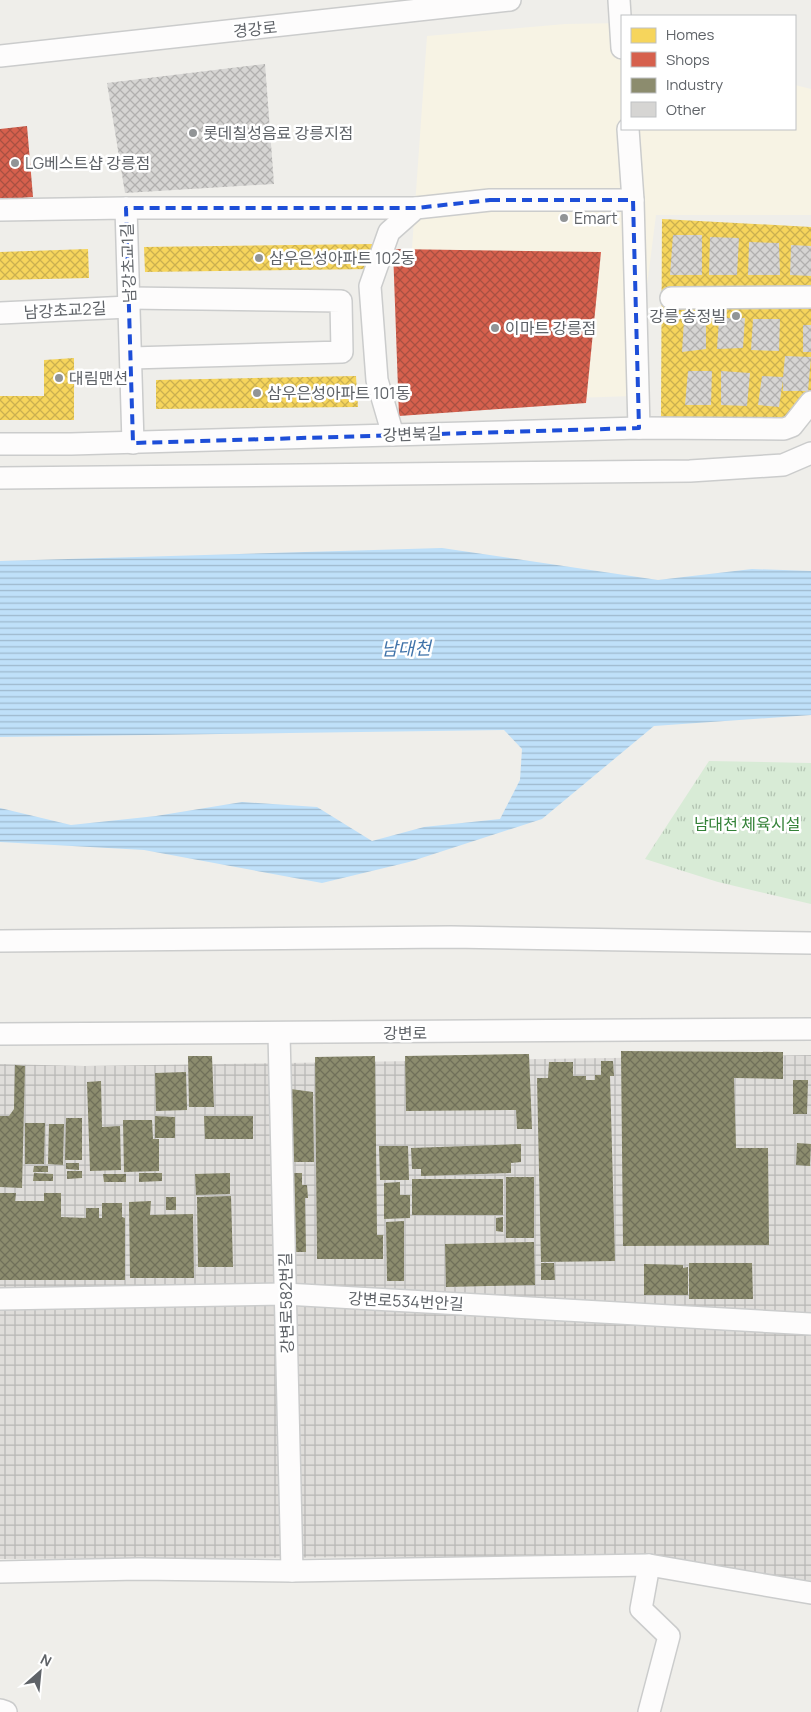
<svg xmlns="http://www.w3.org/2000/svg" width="811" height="1712" viewBox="0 0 811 1712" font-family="Manrope,'Noto Sans KR',sans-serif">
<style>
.commercial{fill:#f7f3e4}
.industrial{fill:url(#industrial-grid)}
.park{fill:url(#park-tufts)}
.water{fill:url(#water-rules)}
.homes{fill:url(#homes-cross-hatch)}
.shops{fill:url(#shops-cross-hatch)}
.industry{fill:url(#industry-cross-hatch)}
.building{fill:url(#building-cross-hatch)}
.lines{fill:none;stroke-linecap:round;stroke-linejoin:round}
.minor-casing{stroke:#cbcccc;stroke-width:24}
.minor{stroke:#fdfcfc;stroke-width:21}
.marked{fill:none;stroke:#1d4ed8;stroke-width:4;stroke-dasharray:10 6;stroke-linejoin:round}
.poi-dot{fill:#919496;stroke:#fff;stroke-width:2}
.labels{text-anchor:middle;stroke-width:5;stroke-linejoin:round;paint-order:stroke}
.street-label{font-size:16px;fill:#5f6368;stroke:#fff}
.poi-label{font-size:16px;fill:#5f6368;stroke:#fff;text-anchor:start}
.park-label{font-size:16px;fill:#348238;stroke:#fff}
.water-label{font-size:18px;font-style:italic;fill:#4174aa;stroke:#fff}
</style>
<defs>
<pattern id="industrial-grid" width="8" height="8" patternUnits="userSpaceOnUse" patternTransform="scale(1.25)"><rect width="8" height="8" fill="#dfddda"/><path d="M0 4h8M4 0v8" fill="none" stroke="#b8b7b5"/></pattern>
<pattern id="park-tufts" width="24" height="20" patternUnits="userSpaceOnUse" patternTransform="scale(1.25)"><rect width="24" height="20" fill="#d8ebd6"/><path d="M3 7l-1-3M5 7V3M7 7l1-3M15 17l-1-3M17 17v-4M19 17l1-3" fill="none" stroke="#b2c2b1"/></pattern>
<pattern id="water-rules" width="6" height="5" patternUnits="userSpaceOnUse" patternTransform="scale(1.25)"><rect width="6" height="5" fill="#bfe0f9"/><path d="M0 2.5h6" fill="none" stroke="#9eb9cd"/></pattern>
<pattern id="homes-cross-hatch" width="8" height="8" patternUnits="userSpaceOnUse" patternTransform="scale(1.25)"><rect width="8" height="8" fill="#f6d55c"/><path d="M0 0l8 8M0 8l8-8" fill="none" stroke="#cab050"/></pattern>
<pattern id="shops-cross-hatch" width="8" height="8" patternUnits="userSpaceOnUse" patternTransform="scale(1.25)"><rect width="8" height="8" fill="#d6604d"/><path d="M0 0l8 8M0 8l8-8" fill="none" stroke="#a85042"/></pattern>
<pattern id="industry-cross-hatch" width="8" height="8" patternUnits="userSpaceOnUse" patternTransform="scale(1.25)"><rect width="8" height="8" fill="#8c8c6e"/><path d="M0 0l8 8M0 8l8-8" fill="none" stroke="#70705a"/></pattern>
<pattern id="building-cross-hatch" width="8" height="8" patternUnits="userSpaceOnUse" patternTransform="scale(1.25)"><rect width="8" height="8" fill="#d6d5d3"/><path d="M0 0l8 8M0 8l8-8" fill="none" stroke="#b1b0af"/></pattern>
</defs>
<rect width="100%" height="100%" fill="#efeeea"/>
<polygon class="commercial" points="622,23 622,129 795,129 795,85 811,89 811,215 656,215 633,396 401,404 427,36 565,24"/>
<polygon class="industrial" points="811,1055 811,1585 655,1556 0,1559 0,1064 84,1066"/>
<polygon class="park" points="709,761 811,763 811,904 718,882 645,859"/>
<polygon class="water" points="442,548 658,580 752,569 811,571 811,715 654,726 542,819 409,862 322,883 144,850 0,842 0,808 71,825 156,816 242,802 317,807 372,841 424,827 500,819 520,780 522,749 504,730 0,737 0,561"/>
<g class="homes">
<polygon points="662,219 811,227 811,404 800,420 661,419"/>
<polygon points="373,244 373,269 145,272 144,247"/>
<polygon points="88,249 89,278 0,280 0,252"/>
<polygon points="74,358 74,420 0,420 0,396 44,396 44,360"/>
<polygon points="356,376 358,407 156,409 156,380"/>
</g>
<g class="shops">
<polygon points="27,126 33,197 0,200 0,129"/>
<polygon points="393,249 601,252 586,403 399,416"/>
</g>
<g class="industry">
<polygon points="621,1051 783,1052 783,1079 734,1078 736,1148 768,1148 769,1245 623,1246"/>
<polygon points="529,1054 532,1129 517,1129 516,1110 406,1111 405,1056"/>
<polygon points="188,1056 212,1056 214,1107 189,1107"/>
<polygon points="375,1056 377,1235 383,1235 383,1259 317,1259 315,1057"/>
<polygon points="601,1061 613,1061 614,1076 610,1076 615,1261 541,1262 537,1078 548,1078 549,1062 573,1062 573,1076 586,1076 586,1080 595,1080 595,1075 601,1075"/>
<polygon points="15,1065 25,1066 22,1188 0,1187 0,1116 9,1116 14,1109"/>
<polygon points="186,1072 187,1110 156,1111 155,1073"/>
<polygon points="793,1080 808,1080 807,1114 793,1114"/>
<polygon points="101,1081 102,1127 120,1126 121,1170 90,1171 87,1082"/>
<polygon points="283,1088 313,1092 314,1162 284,1162"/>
<polygon points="155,1116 175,1117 175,1138 155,1138"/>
<polygon points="204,1116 253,1116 253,1139 205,1139"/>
<polygon points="66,1118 82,1118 82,1160 65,1160"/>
<polygon points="123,1120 152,1120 153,1139 159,1139 159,1171 124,1172"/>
<polygon points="25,1123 45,1123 44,1164 25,1164"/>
<polygon points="49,1124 64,1124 63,1165 48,1164"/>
<polygon points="797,1143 811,1144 810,1166 796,1165"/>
<polygon points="521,1144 521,1162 511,1163 511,1173 421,1176 421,1169 412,1169 411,1148"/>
<polygon points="379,1146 408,1146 409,1180 380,1180"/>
<polygon points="66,1163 79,1163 79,1170 66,1169"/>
<polygon points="34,1166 48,1166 48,1172 33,1172"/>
<polygon points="67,1171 82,1171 82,1178 67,1179"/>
<polygon points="34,1173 53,1174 53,1181 33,1181"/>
<polygon points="139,1173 162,1173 162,1181 139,1182"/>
<polygon points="230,1173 230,1194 196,1195 195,1174"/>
<polygon points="294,1173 302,1173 302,1185 307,1185 308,1198 305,1198 306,1252 288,1252 285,1186 294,1185"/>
<polygon points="103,1174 126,1174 126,1182 104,1182"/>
<rect x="506" y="1177" width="28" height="61"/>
<rect x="412" y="1179" width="91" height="36"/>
<polygon points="400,1182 400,1195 410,1195 410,1218 384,1219 384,1183"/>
<polygon points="0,1193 16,1193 15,1201 44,1201 44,1193 61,1193 61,1217 86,1218 86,1208 99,1208 99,1218 102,1218 102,1203 122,1203 122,1217 125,1218 125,1280 0,1280"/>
<polygon points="231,1196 233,1267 198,1267 197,1197"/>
<rect x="166" y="1197" width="10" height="13"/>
<polygon points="151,1201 150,1215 193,1214 194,1278 130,1278 129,1202"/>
<polygon points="503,1217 503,1232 496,1231 496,1218"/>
<polygon points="404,1221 404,1281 387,1281 386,1222"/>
<polygon points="534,1242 535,1285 446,1287 445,1244"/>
<polygon points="541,1263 554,1263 555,1280 541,1280"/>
<polygon points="689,1263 752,1263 753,1299 689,1299"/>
<polygon points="644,1264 683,1265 683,1268 688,1267 688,1295 644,1295"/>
</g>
<g class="building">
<polygon points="265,64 274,184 125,193 107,83"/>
<polygon points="673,235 702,235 702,275 670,275"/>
<polygon points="710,237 739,238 737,275 709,275"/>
<polygon points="749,242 779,243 780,275 748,275"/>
<polygon points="791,245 811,246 811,276 790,275"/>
<polygon points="706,318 706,349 682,352 684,319"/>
<polygon points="719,318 745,318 743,348 717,349"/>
<polygon points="753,319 780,319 779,351 751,350"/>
<rect x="803" y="325" width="8" height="27"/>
<polygon points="785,356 811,357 808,391 783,391 783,380 779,407 758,405 762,376 783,377"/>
<polygon points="688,371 712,371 711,405 685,405"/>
<polygon points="721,371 750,373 747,406 721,405"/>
</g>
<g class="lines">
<defs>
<g id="minor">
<polyline points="619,0 622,48"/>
<polyline points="0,56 510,0"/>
<polyline points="628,129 633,200 639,428"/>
<polyline points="126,208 416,208"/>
<polyline points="0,210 126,208 133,443"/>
<polyline points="129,298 341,301 342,352 131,358"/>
<polyline points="671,298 811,297"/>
<polyline points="0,313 129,307"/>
<polyline points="393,435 377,380 370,286 389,232 416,208 490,200 633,200"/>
<polyline points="0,444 71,444 639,428 784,429 792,426 811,402"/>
<polyline points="0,478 690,471 783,465 811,453"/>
<polyline points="0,941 451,937 811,943"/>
<polyline points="0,1034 811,1029"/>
<polyline points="279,1034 292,1571"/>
<polyline points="0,1299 285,1294 811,1324"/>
<polyline points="0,1572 138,1569 292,1571 649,1565 811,1593"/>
<polyline points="0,1710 6,1712"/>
<polyline points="649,1712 669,1636 641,1609 649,1565"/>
</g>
</defs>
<use href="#minor" class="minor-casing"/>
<use href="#minor" class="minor"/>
</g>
<path class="marked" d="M490,200H633L639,428L133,443L126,208H416Z"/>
<g class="poi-dot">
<circle cx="193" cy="133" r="5"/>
<circle cx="15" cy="163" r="5"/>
<circle cx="564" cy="218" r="5"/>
<circle cx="259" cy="258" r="5"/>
<circle cx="736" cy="316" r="5"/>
<circle cx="495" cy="328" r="5"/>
<circle cx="59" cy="378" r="5"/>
<circle cx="257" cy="393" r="5"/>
</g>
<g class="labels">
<g class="street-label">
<text transform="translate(255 29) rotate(-6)" y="6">경강로</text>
<text transform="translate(128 263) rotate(-92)" y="6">남강초교1길</text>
<text transform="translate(65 310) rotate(-3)" y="6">남강초교2길</text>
<text transform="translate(412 434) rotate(-2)" y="6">강변북길</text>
<text x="405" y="1039">강변로</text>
<text transform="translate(406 1301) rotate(3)" y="6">강변로534번안길</text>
<text transform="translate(286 1303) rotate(-91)" y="6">강변로582번길</text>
</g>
<g class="poi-label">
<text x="203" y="139">롯데칠성음료 강릉지점</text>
<text x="25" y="169">LG베스트샵 강릉점</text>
<text x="574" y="224">Emart</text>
<text x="269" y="264">삼우은성아파트 102동</text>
<text x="726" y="322" text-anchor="end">강릉 송정빌</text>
<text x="505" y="334">이마트 강릉점</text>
<text x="69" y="384">대림맨션</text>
<text x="267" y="399">삼우은성아파트 101동</text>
</g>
<g class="park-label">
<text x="747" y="830">남대천 체육시설</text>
</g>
<g class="water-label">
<text transform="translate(406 649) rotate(-1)" y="6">남대천</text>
</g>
</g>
<rect x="621" y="15" width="175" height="115" fill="#ffffff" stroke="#bfc1c3"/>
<rect x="631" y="28" width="25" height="15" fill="#f6d55c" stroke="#bfc1c3"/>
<text x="666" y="40" font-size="15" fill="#5f6368">Homes</text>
<rect x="631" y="52" width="25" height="15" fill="#d6604d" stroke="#bfc1c3"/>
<text x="666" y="65" font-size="15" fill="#5f6368">Shops</text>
<rect x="631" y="78" width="25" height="15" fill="#8c8c6e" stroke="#bfc1c3"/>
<text x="666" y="90" font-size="15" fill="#5f6368">Industry</text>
<rect x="631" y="102" width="25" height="15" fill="#d6d5d3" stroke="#bfc1c3"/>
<text x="666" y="115" font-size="15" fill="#5f6368">Other</text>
<g transform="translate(40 1672) rotate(27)" stroke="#ffffff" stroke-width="4" paint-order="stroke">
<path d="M0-4L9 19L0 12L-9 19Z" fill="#5f6368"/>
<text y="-8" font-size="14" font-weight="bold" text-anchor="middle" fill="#5f6368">N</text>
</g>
</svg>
